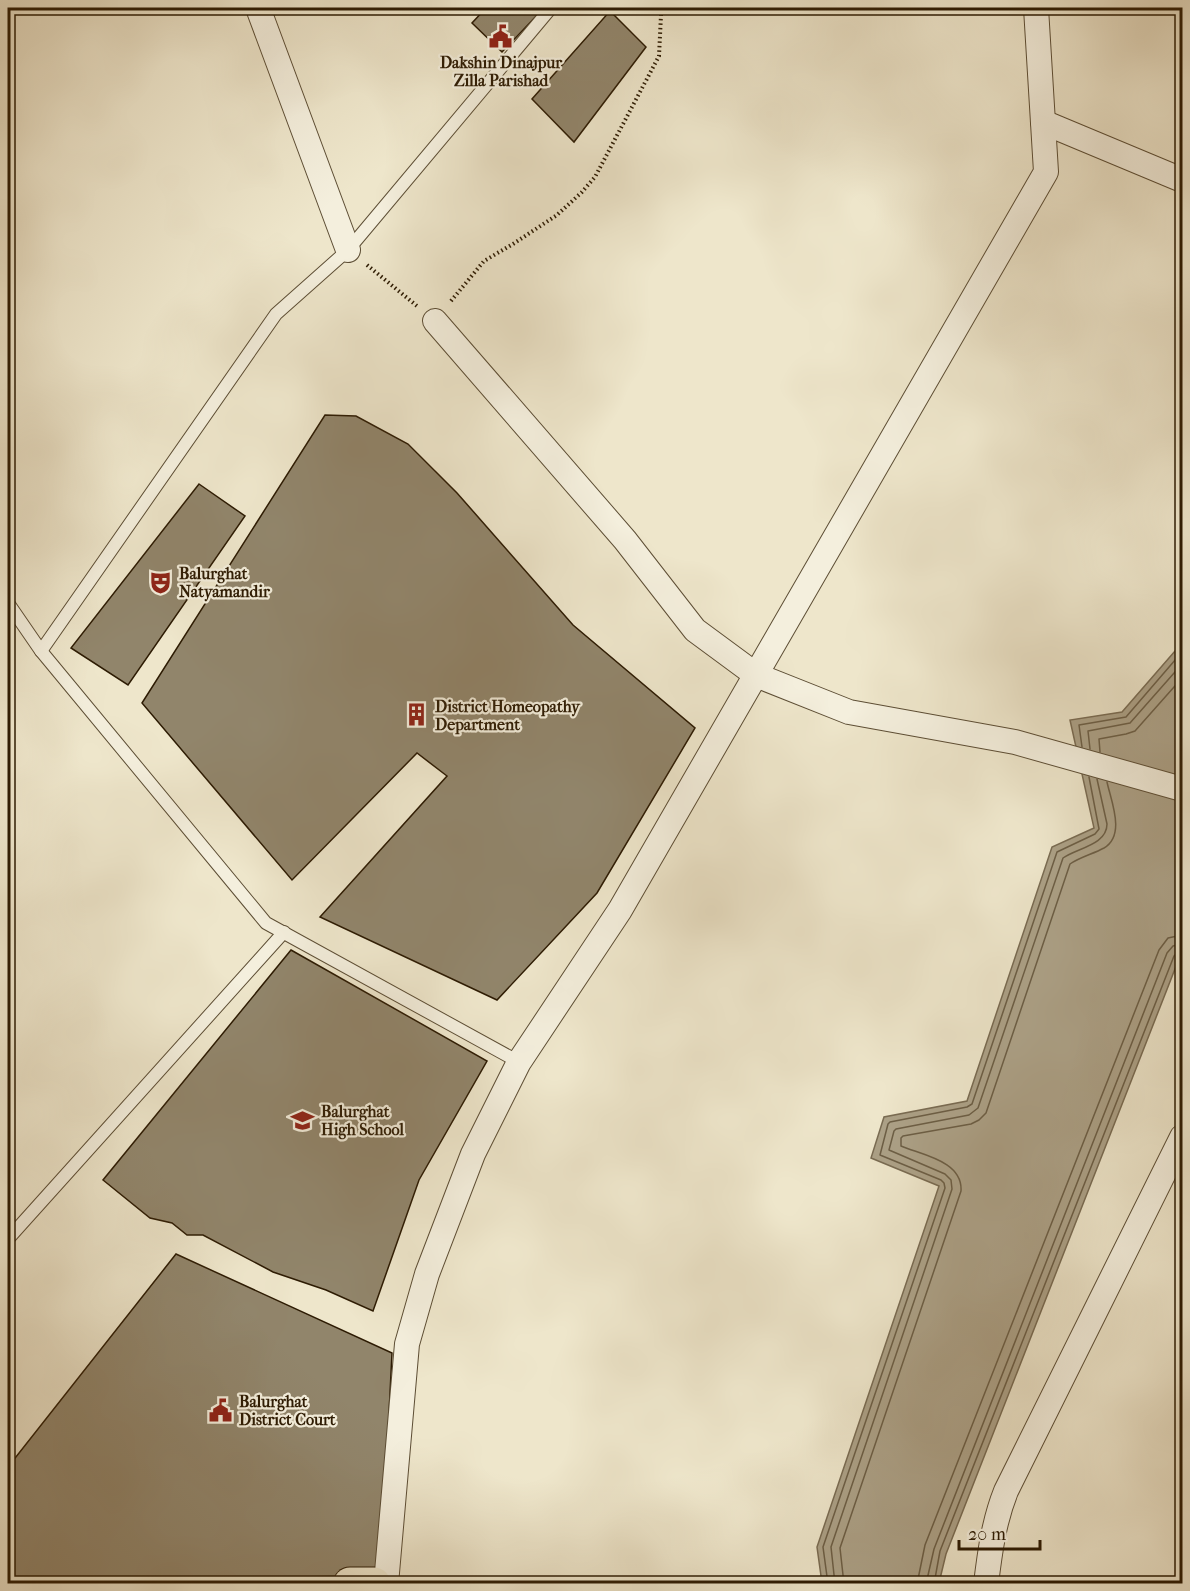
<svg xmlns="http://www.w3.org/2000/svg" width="1190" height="1591" viewBox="0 0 1190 1591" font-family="'IM FELL French Canon',serif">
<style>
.water{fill:#aca187;stroke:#796b52;stroke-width:1.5}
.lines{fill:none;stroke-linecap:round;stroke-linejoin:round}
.shore{stroke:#6c5e45;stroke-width:1.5}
.building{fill:#91856b;stroke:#2d1b03;stroke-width:1.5}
.service-casing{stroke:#5d4e35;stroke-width:14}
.minor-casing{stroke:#5d4e35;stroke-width:26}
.primary-casing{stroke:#2d1b03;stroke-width:35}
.path{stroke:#2d1b03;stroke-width:4;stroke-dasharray:1.5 3;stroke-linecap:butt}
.service{stroke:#f4efdd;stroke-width:12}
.minor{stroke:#f4efdd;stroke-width:24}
.primary{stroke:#eee6cb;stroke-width:33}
.labels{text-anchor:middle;stroke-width:4.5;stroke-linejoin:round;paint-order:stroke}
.poi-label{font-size:16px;font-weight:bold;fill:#2d1b03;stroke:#f4efdd;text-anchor:start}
</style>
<rect width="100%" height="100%" fill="#eee6cb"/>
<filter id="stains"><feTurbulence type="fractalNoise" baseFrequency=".00333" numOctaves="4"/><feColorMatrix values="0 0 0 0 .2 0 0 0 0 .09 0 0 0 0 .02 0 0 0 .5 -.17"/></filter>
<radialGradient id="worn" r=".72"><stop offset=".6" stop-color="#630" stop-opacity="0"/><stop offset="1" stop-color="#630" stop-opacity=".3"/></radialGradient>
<polygon class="water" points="1182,643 1182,951 946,1554 939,1583 822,1583 817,1547 939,1186 871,1158 884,1117 967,1101 1052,847 1094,828 1070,720 1122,712"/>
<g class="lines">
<g class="shore">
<polyline points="1082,747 1079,725 1126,717 1182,652"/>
<polyline points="1090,749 1088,731 1130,723 1182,664"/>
<polyline points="1100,752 1099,739 1126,734 1135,731 1182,678"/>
<polyline points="828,1584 823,1547 945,1188 944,1183 941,1180 880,1155 888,1124 890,1122 967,1107 972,1104 1057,852 1095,834 1099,829 1089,777"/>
<path d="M835,1584L831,1547L952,1189L951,1180L945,1174L889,1150L894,1131L896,1129L969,1115L978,1108L1063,858C1077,848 1107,845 1107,824L1097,779"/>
<path d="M844,1584L840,1548L961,1191C963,1161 922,1155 901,1146V1138L903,1136L971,1124L979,1120L986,1113L1070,864C1080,857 1093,854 1104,848C1126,835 1111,801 1107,782"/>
<polyline points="917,1584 925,1545 1159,950 1168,938 1182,935"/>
<polyline points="926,1584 934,1549 1167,953 1173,946 1182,944"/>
<polyline points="934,1584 940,1551 1174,956 1178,952 1182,951"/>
</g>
</g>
<g class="building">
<polygon points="486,8 544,8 502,52 472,23"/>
<polygon points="610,11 646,47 574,142 532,99"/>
<polygon points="325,415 356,416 408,444 457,493 573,625 695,728 597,893 497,1000 320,917 447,776 417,753 292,880 142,703"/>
<polygon points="199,484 245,516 128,685 71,648"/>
<polygon points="291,950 487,1061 419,1180 373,1311 326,1290 273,1272 203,1235 187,1235 172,1223 150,1218 103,1180"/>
<polygon points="176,1254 392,1353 381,1576 283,1577 123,1584 8,1584 8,1467"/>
</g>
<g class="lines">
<defs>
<g id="service">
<polyline points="8,603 41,651 266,923 519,1062"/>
<polyline points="41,651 276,314 348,250 551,8"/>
<polyline points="8,1239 284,932"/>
</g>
<g id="minor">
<polyline points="258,8 348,250"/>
<polyline points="1043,122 1182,180"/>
<polyline points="435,321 625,540 695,630 756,675 849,712 1015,742 1182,789"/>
<polyline points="386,1584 407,1344 427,1274 473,1154 519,1062 620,910 1046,172 1036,8"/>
<path d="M986,1584C990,1551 994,1521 1006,1491L1182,1137"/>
</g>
<polyline id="primary" points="350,1584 374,1584"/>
</defs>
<use href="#service" class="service-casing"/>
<use href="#minor" class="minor-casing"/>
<use href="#primary" class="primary-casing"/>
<g class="path">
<polyline points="367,265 417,306"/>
<polyline points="451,301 484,261 513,244 557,215 582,192 595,177 659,56 661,15 664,8"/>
</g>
<use href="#service" class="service"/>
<use href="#minor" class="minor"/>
<use href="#primary" class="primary"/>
</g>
<defs>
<symbol id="civic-bare" viewBox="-9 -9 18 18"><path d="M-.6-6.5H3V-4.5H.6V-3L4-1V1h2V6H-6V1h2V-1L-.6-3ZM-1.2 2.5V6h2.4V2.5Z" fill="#8f2418" stroke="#f4efdd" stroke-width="2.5" paint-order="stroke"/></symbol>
<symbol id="theatre-bare" viewBox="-9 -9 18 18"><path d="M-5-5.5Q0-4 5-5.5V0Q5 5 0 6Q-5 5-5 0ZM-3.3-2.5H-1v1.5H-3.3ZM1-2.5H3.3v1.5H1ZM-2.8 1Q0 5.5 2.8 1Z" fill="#8f2418" stroke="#f4efdd" stroke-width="2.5" paint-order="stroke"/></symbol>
<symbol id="building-bare" viewBox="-9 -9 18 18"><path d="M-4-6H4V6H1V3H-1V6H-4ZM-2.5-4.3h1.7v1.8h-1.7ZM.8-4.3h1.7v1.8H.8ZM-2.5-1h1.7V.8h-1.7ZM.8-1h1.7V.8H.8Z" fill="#8f2418" stroke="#f4efdd" stroke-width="2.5" paint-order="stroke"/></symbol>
<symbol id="school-bare" viewBox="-9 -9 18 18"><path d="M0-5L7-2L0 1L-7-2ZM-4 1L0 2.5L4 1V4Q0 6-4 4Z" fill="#8f2418" stroke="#f4efdd" stroke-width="2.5" paint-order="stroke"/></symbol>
</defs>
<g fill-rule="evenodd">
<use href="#civic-bare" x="484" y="20" width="33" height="33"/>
<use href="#theatre-bare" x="144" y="566" width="33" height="33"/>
<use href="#building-bare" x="400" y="698" width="33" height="33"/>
<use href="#school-bare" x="286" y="1104" width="33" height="33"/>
<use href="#civic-bare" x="204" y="1394" width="33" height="33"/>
</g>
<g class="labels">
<g class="poi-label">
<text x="501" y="68" text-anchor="middle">Dakshin Dinajpur<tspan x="501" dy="18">Zilla Parishad</tspan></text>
<text x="179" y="579">Balurghat<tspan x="179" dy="18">Natyamandir</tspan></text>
<text x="435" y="712">District Homeopathy<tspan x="435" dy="18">Department</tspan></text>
<text x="321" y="1117">Balurghat<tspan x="321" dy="18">High School</tspan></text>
<text x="239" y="1407">Balurghat<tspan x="239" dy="18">District Court</tspan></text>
</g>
</g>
<rect width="1190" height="1591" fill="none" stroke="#eee6cb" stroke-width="30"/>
<rect x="9" y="9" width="1172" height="1573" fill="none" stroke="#2d1b03" stroke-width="3"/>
<rect x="15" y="15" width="1160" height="1561" fill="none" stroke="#2d1b03" stroke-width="1.5"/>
<path d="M959 1540v9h81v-9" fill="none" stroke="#2d1b03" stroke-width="3"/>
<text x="968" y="1540" font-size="18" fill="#2d1b03" stroke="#f4efdd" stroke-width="4.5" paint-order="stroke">20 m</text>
<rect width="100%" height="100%" filter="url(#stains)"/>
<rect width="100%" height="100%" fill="url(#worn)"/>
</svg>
